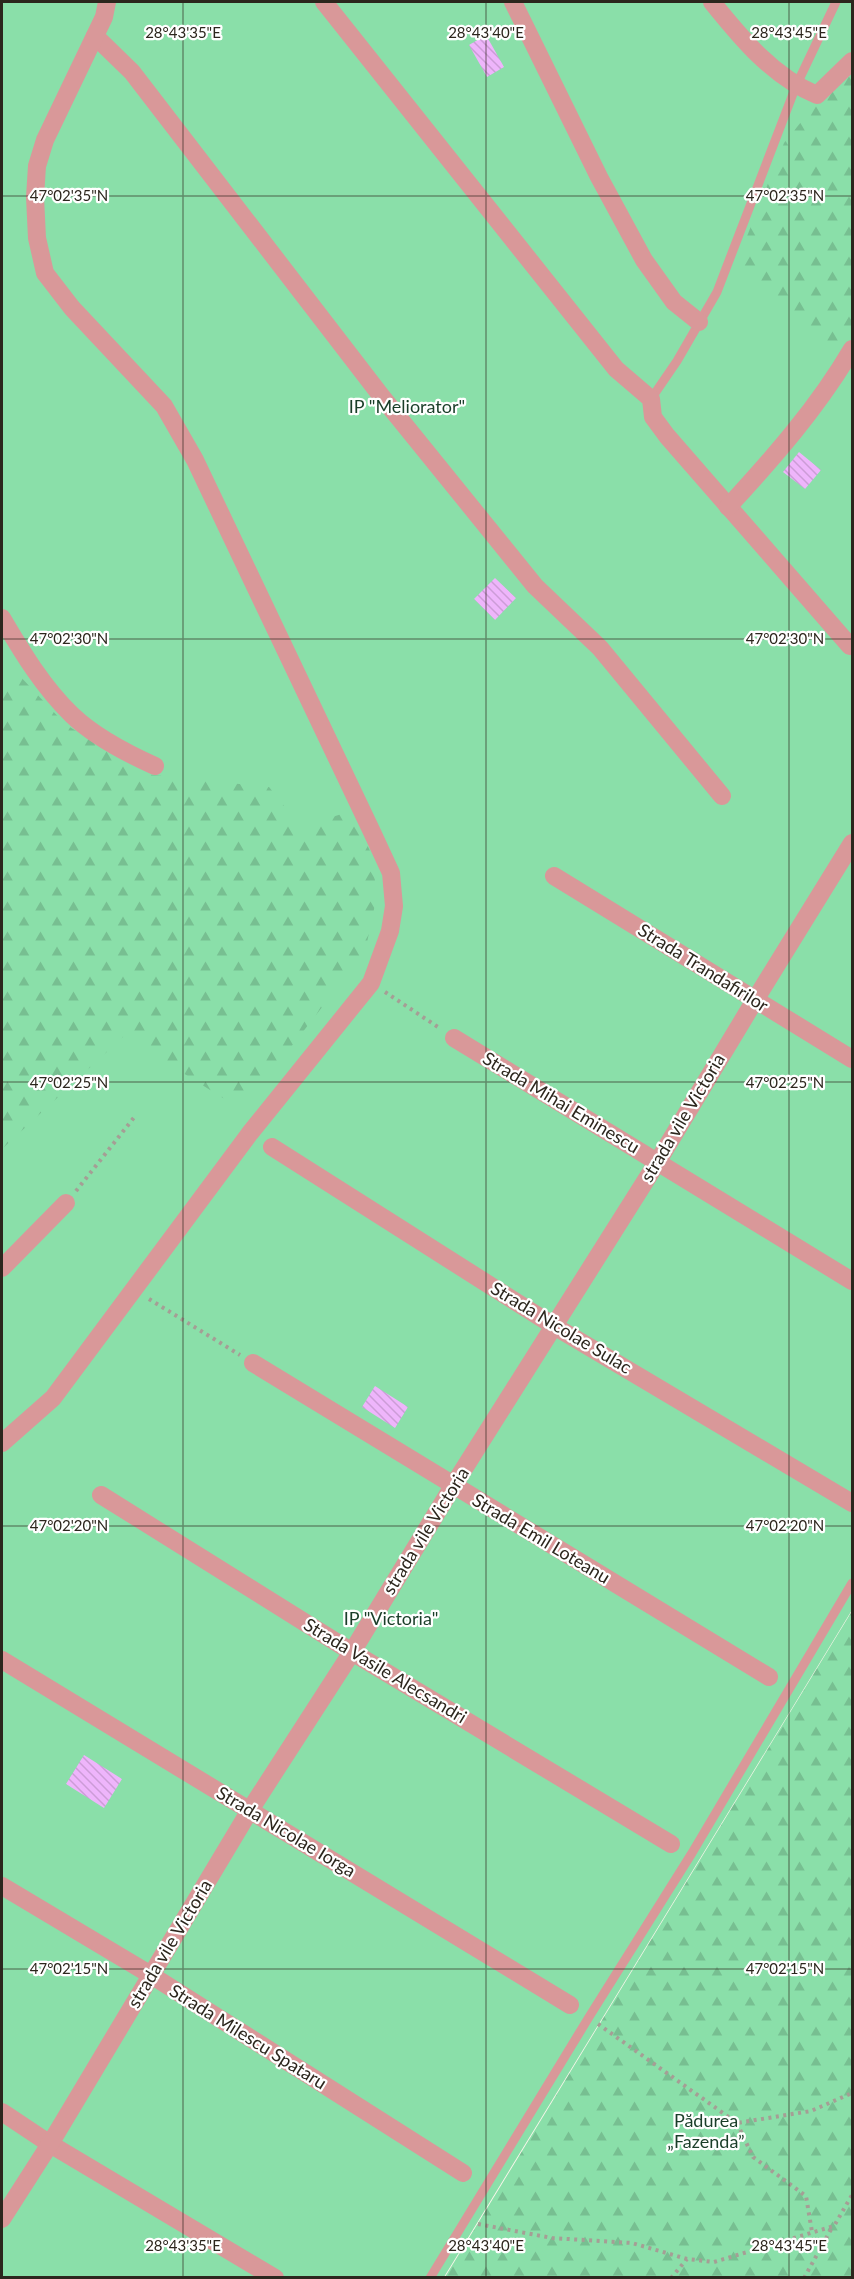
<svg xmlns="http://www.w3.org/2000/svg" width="854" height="2279" viewBox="0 0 854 2279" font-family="Lato,sans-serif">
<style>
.green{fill:#8adfa9}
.forest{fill:url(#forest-firs)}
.building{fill:url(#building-back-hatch)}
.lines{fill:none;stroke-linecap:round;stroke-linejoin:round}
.path{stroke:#a59e95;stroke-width:4;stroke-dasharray:3 4.5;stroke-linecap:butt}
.lane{stroke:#d99899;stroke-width:9}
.street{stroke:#d99899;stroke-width:18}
.ticks{fill:none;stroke:#2c261d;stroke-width:1.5;stroke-opacity:0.45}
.labels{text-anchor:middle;stroke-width:4.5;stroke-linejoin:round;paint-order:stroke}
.park-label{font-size:18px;fill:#1a3e29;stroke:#fff}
.street-label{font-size:18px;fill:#2c261d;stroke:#fff}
.ticks-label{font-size:15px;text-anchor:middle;fill:#2c261d;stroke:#fff;stroke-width:4.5;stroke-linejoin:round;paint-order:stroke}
</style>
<defs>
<pattern id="forest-firs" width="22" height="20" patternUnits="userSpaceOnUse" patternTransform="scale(1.5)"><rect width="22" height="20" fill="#8adfa9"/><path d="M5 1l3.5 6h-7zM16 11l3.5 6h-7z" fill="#77bf91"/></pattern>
<pattern id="building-back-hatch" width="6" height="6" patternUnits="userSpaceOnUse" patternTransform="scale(1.5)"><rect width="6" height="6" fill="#eeb5fb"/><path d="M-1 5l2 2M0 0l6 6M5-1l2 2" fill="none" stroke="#cc9cd7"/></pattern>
</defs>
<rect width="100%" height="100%" fill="#fdf6ed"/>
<polygon class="green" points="2,2 852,2 852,1610 444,2277 2,2278"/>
<g class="forest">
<polygon points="852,71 852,327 834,356 734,269 784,143 819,100"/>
<polygon points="17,673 65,724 145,774 269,787 301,827 351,811 371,853 377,895 365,952 242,1110 124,1036 2,1149 2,686"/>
<polygon points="852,1611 852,2277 445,2277"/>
</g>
<g class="building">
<polygon points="486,35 504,67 487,77 469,45"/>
<polygon points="799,452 821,470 805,489 783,472"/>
<polygon points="495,578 516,598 495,620 474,599"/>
<polygon points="375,1386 408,1407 395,1428 362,1407"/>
<polygon points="84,1755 122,1779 104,1808 66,1784"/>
</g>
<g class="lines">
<g class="path">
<polyline points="385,992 441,1029"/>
<polyline points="76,1191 136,1115"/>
<polyline points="149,1299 240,1355"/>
<polyline points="598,2024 737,2123 811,2111 852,2093"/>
<polyline points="737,2123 753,2157 806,2196 812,2232"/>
<polyline points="478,2224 552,2238 632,2243 687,2259 714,2262 834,2226 852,2195"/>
<polyline points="671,2278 687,2259"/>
<polyline points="804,2278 833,2226"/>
</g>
<g class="lane">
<polyline points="651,399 677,361 717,292 796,86 836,2"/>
<polyline points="430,2278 589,2017 692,1853 852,1583"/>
</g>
<g class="street">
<polyline points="324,2 616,369 651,399 653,417 667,436 850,646"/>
<polyline points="513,2 599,177 644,260 674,302 699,322"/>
<path d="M712,2C741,38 773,77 817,95L852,61"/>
<polyline points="95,36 132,72 382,397 535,586 600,648 722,796"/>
<path d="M728,507C774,457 818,407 852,349"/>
<path d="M2,618C22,652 43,687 72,715C95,737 126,753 155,766"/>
<polyline points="554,876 852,1059"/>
<polyline points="454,1038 852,1281"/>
<polyline points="272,1147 554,1326 852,1503"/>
<polyline points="2,1268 66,1203"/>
<polyline points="253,1363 769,1677"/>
<polyline points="2,1443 53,1398 250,1133 371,983 390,931 394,906 391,873 372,832 195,460 164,406 72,308 45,273 37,238 35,197 37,166 45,140 104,17 107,2"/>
<polyline points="101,1495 352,1652 671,1844"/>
<polyline points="2,1660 570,2005"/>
<polyline points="2,1886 151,1975 463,2173"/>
<polyline points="2,2112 50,2144 275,2278"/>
<polyline points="2,2219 50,2144 250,1810 352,1652 453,1486 658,1161 755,1000 852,843"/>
</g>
</g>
<path class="ticks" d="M183,2V2278M486,2V2278M789,2V2278M2,196H852M2,639H852M2,1082H852M2,1526H852M2,1969H852"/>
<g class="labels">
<g class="park-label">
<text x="407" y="413">IP "Meliorator"</text>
<text x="391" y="1625">IP "Victoria"</text>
<text x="706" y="2127">Pădurea<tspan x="706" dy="21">„Fazenda”</tspan></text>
</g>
<g class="street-label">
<text transform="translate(703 968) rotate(32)" y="6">Strada Trandafirilor</text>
<text transform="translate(561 1103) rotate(31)" y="6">Strada Mihai Eminescu</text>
<text transform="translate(683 1118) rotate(-59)" y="6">strada vile Victoria</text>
<text transform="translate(561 1328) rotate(31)" y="6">Strada Nicolae Sulac</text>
<text transform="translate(426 1531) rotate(-58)" y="6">strada vile Victoria</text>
<text transform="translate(541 1539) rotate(31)" y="6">Strada Emil Loteanu</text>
<text transform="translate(385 1671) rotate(31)" y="6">Strada Vasile Alecsandri</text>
<text transform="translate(286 1832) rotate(31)" y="6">Strada Nicolae Iorga</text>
<text transform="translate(170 1944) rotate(-59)" y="6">strada vile Victoria</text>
<text transform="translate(248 2037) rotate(32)" y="6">Strada Milescu Spataru</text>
</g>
</g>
<g class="ticks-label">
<text x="183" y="38">28°43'35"E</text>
<text x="486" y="38">28°43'40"E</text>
<text x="789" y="38">28°43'45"E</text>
<text x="69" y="201">47°02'35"N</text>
<text x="785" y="201">47°02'35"N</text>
<text x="69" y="644">47°02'30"N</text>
<text x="785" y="644">47°02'30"N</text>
<text x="69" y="1088">47°02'25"N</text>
<text x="785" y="1088">47°02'25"N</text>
<text x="69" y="1531">47°02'20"N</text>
<text x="785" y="1531">47°02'20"N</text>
<text x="69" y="1974">47°02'15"N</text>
<text x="785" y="1974">47°02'15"N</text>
<text x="183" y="2251">28°43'35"E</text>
<text x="486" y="2251">28°43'40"E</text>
<text x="789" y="2251">28°43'45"E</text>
</g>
<rect width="854" height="2279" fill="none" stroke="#2c261d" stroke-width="6"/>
</svg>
